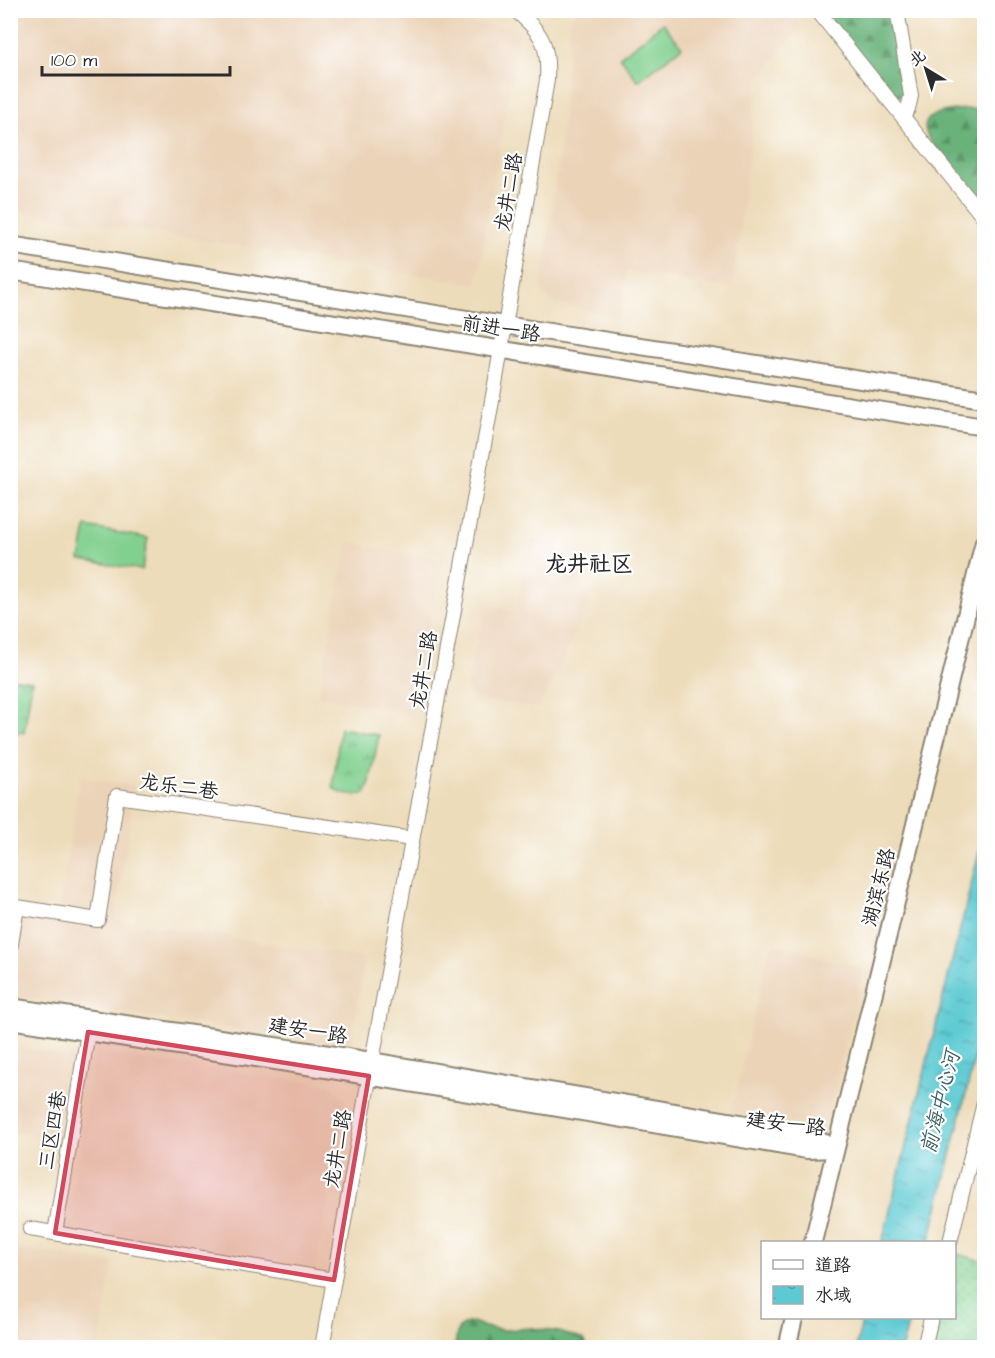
<svg xmlns="http://www.w3.org/2000/svg" width="995" height="1358" viewBox="0 0 995 1358" font-family="'Architects Daughter','LXGW WenKai TC',sans-serif">
<style>
.built{fill:#ebd3b8}
.grass{fill:url(#grass-tufts);stroke:#567e5d;stroke-width:1.5}
.forest{fill:url(#forest-firs);stroke:#4a6e52;stroke-width:1.5}
.park{fill:url(#park-dots);stroke:#567e5d;stroke-width:1.5}
.pitch{fill:#82d08f;stroke:#567e5d;stroke-width:1.5}
.water{fill:url(#water-ripples);stroke:#447a7f;stroke-width:1.5}
.lines{fill:none;stroke-linecap:round;stroke-linejoin:round}
.minor-casing{stroke:#8c8472;stroke-width:16}
.major-casing{stroke:#8c8472;stroke-width:20}
.minor{stroke:#fff;stroke-width:14}
.major{stroke:#fff;stroke-width:16}
.marked{fill:#d1495b;fill-opacity:0.2;stroke:#d1495b;stroke-width:4.5;stroke-linejoin:round}
.labels{text-anchor:middle;stroke-width:4.5;stroke-linejoin:round;paint-order:stroke}
.street-label{font-size:20px;fill:#2b2b2b;stroke:#fff}
.water-label{font-size:21px;font-style:italic;fill:#3c6366;stroke:#fff}
.quarter-label{font-size:22px;font-weight:bold;fill:#2b2b2b;stroke:#fff}
</style>
<defs>
<pattern id="grass-tufts" width="24" height="20" patternUnits="userSpaceOnUse" patternTransform="scale(1.5)"><rect width="24" height="20" fill="#82d08f"/><path d="M3 7l-1-3M5 7V3M7 7l1-3M15 17l-1-3M17 17v-4M19 17l1-3" fill="none" stroke="#6ba975"/></pattern>
<pattern id="forest-firs" width="22" height="20" patternUnits="userSpaceOnUse" patternTransform="scale(1.5)"><rect width="22" height="20" fill="#69b27a"/><path d="M5 1l3.5 6h-7zM16 11l3.5 6h-7z" fill="#579164"/></pattern>
<pattern id="park-dots" width="8" height="8" patternUnits="userSpaceOnUse" patternTransform="scale(1.5)"><rect width="8" height="8" fill="#82d08f"/><path d="M2 2h.1M6 6h.1" fill="none" stroke="#6ba975" stroke-width="1.8" stroke-linecap="round"/></pattern>
<pattern id="water-ripples" width="26" height="14" patternUnits="userSpaceOnUse" patternTransform="scale(1.5)"><rect width="26" height="14" fill="#5dcad3"/><path d="M2 4q2-2 4 0t4 0M15 11q2-2 4 0t4 0" fill="none" stroke="#4da4ab"/></pattern>
</defs>
<rect width="100%" height="100%" fill="#fff"/>
<filter id="ink" filterUnits="userSpaceOnUse"><feTurbulence type="fractalNoise" baseFrequency=".0167" numOctaves="2"/><feDisplacementMap in="SourceGraphic" scale="12" xChannelSelector="R" yChannelSelector="G"/><feConvolveMatrix kernelMatrix="1 2 1 2 8 2 1 2 1" color-interpolation-filters="sRGB"/></filter>
<filter id="wash" filterUnits="userSpaceOnUse"><feTurbulence type="fractalNoise" baseFrequency=".008" numOctaves="4" result="noise"/><feDisplacementMap in="SourceGraphic" scale="24" xChannelSelector="R" yChannelSelector="G"/><feGaussianBlur stdDeviation="1.35" result="paint"/><feColorMatrix in="noise" values="0 0 0 0 0 0 0 0 0 0 0 0 0 0 0 0 0 1.4 0 .05"/><feComposite in="paint" operator="in"/></filter>
<g filter="url(#wash)">
<rect width="100%" height="100%" fill="#eddcba"/>
<g class="built">
<polygon points="400,10 519,30 477,284 11,210 11,11"/>
<polygon points="580,10 789,11 802,26 758,79 733,289 627,271 619,318 553,303 541,289 560,151 570,18"/>
<polygon points="531,539 571,545 590,602 539,709 474,699 467,685 485,604 518,611 522,579"/>
<polygon points="348,542 442,560 412,714 318,696"/>
<polygon points="984,639 984,685 974,683"/>
<polygon points="80,777 136,786 115,920 365,958 351,1048 11,996 10,905 59,912"/>
<polygon points="776,944 864,969 827,1120 817,1127 731,1114 769,949"/>
<polygon points="11,1047 74,1057 60,1139 11,1132"/>
<polygon points="95,1052 332,1085 347,1104 315,1268 88,1231 69,1212"/>
<polygon points="14,1247 113,1263 99,1347 11,1347 10,1271"/>
</g>
<g class="grass">
<polygon points="11,678 32,681 24,733 11,731"/>
<path d="M340,728L379,735L369,786L365,794C356,797 338,795 333,787Z"/>
</g>
<g class="forest">
<polygon points="822,11 891,11 904,93 895,99"/>
<path d="M984,109V207L933,145C904,107 963,109 984,109Z"/>
<path d="M473,1322L485,1327L504,1330L532,1328L559,1332L584,1340L588,1347H455C457,1332 455,1325 473,1322Z"/>
</g>
<polygon class="park" points="957,1254 984,1261 984,1347 933,1347 941,1318 954,1318 954,1262"/>
<g class="pitch">
<polygon points="663,23 682,47 638,81 620,57"/>
<polygon points="86,527 148,538 142,570 80,560"/>
</g>
<g class="water">
<polygon points="984,833 984,1020 933,1228 929,1242 882,1242"/>
<polygon points="863,1318 910,1318 902,1347 856,1347"/>
</g>
</g>
<g filter="url(#ink)">
<g class="lines">
<defs>
<g id="minor">
<polyline points="817,10 984,218"/>
<polyline points="897,10 911,96 908,109 903,116"/>
<polyline points="10,950 17,907 98,920 117,796 412,839"/>
<polyline points="30,1229 334,1280"/>
<polyline points="55,1233 88,1032"/>
<polyline points="950,1242 984,1103"/>
<path d="M322,1348L372,1061L494,390L547,80C549,45 543,33 515,10"/>
<polyline points="924,1348 931,1318"/>
</g>
<g id="major">
<polyline points="10,245 504,325 984,399"/>
<polyline points="10,271 984,427"/>
<polyline points="10,1007 329,1054 812,1135 835,1149"/>
<polyline points="10,1020 326,1069 807,1150 834,1149"/>
<polyline points="813,1242 984,542"/>
<polyline points="787,1348 794,1318"/>
</g>
</defs>
<use href="#minor" class="minor-casing"/>
<use href="#major" class="major-casing"/>
<use href="#minor" class="minor"/>
<use href="#major" class="major"/>
</g>
</g>
<path class="marked" d="M88,1032L369,1076L334,1280L55,1233Z"/>
<g class="labels">
<g class="street-label">
<text transform="translate(508 192) rotate(-80)" y="7">龙井二路</text>
<text transform="translate(501 328) rotate(9)" y="7">前进一路</text>
<text transform="translate(423 670) rotate(-80)" y="7">龙井二路</text>
<text transform="translate(179 786) rotate(8)" y="7">龙乐二巷</text>
<text transform="translate(878 887) rotate(-76)" y="7">湖滨东路</text>
<text transform="translate(308 1030) rotate(9)" y="7">建安一路</text>
<text transform="translate(786 1123) rotate(7)" y="7">建安一路</text>
<text transform="translate(52 1130) rotate(-80)" y="7">三区四巷</text>
<text transform="translate(337 1149) rotate(-80)" y="7">龙井二路</text>
</g>
<g class="water-label">
<text transform="translate(940 1102) rotate(-76)" y="7">前海中心河</text>
</g>
<g class="quarter-label">
<text x="589" y="571">龙井社区</text>
</g>
</g>
<rect width="995" height="1358" fill="none" stroke="#fff" stroke-width="36"/>
<rect x="761" y="1241" width="195" height="78" fill="#ffffff" stroke="#aaaaaa" stroke-width="1.5"/>
<rect x="773" y="1260" width="30" height="9" fill="#ffffff" stroke="#aaaaaa" stroke-width="1.5"/>
<text x="815" y="1271" font-size="18" fill="#2b2b2b">道路</text>
<rect x="773" y="1286" width="30" height="18" fill="url(#water-ripples)" stroke="#aaaaaa" stroke-width="1.5"/>
<text x="815" y="1301" font-size="18" fill="#2b2b2b">水域</text>
<g transform="translate(926 69) rotate(322)" stroke="#ffffff" stroke-width="4.5" paint-order="stroke">
<path d="M0-4.5L10 22L0 15L-10 22Z" fill="#2b2b2b"/>
<text y="-9" font-size="16" font-weight="bold" text-anchor="middle" fill="#2b2b2b">北</text>
</g>
<path d="M42 66v9h188v-9" fill="none" stroke="#2b2b2b" stroke-width="3"/>
<text x="51" y="66" font-size="18" fill="#2b2b2b" stroke="#ffffff" stroke-width="4.5" paint-order="stroke">100 m</text>
</svg>
